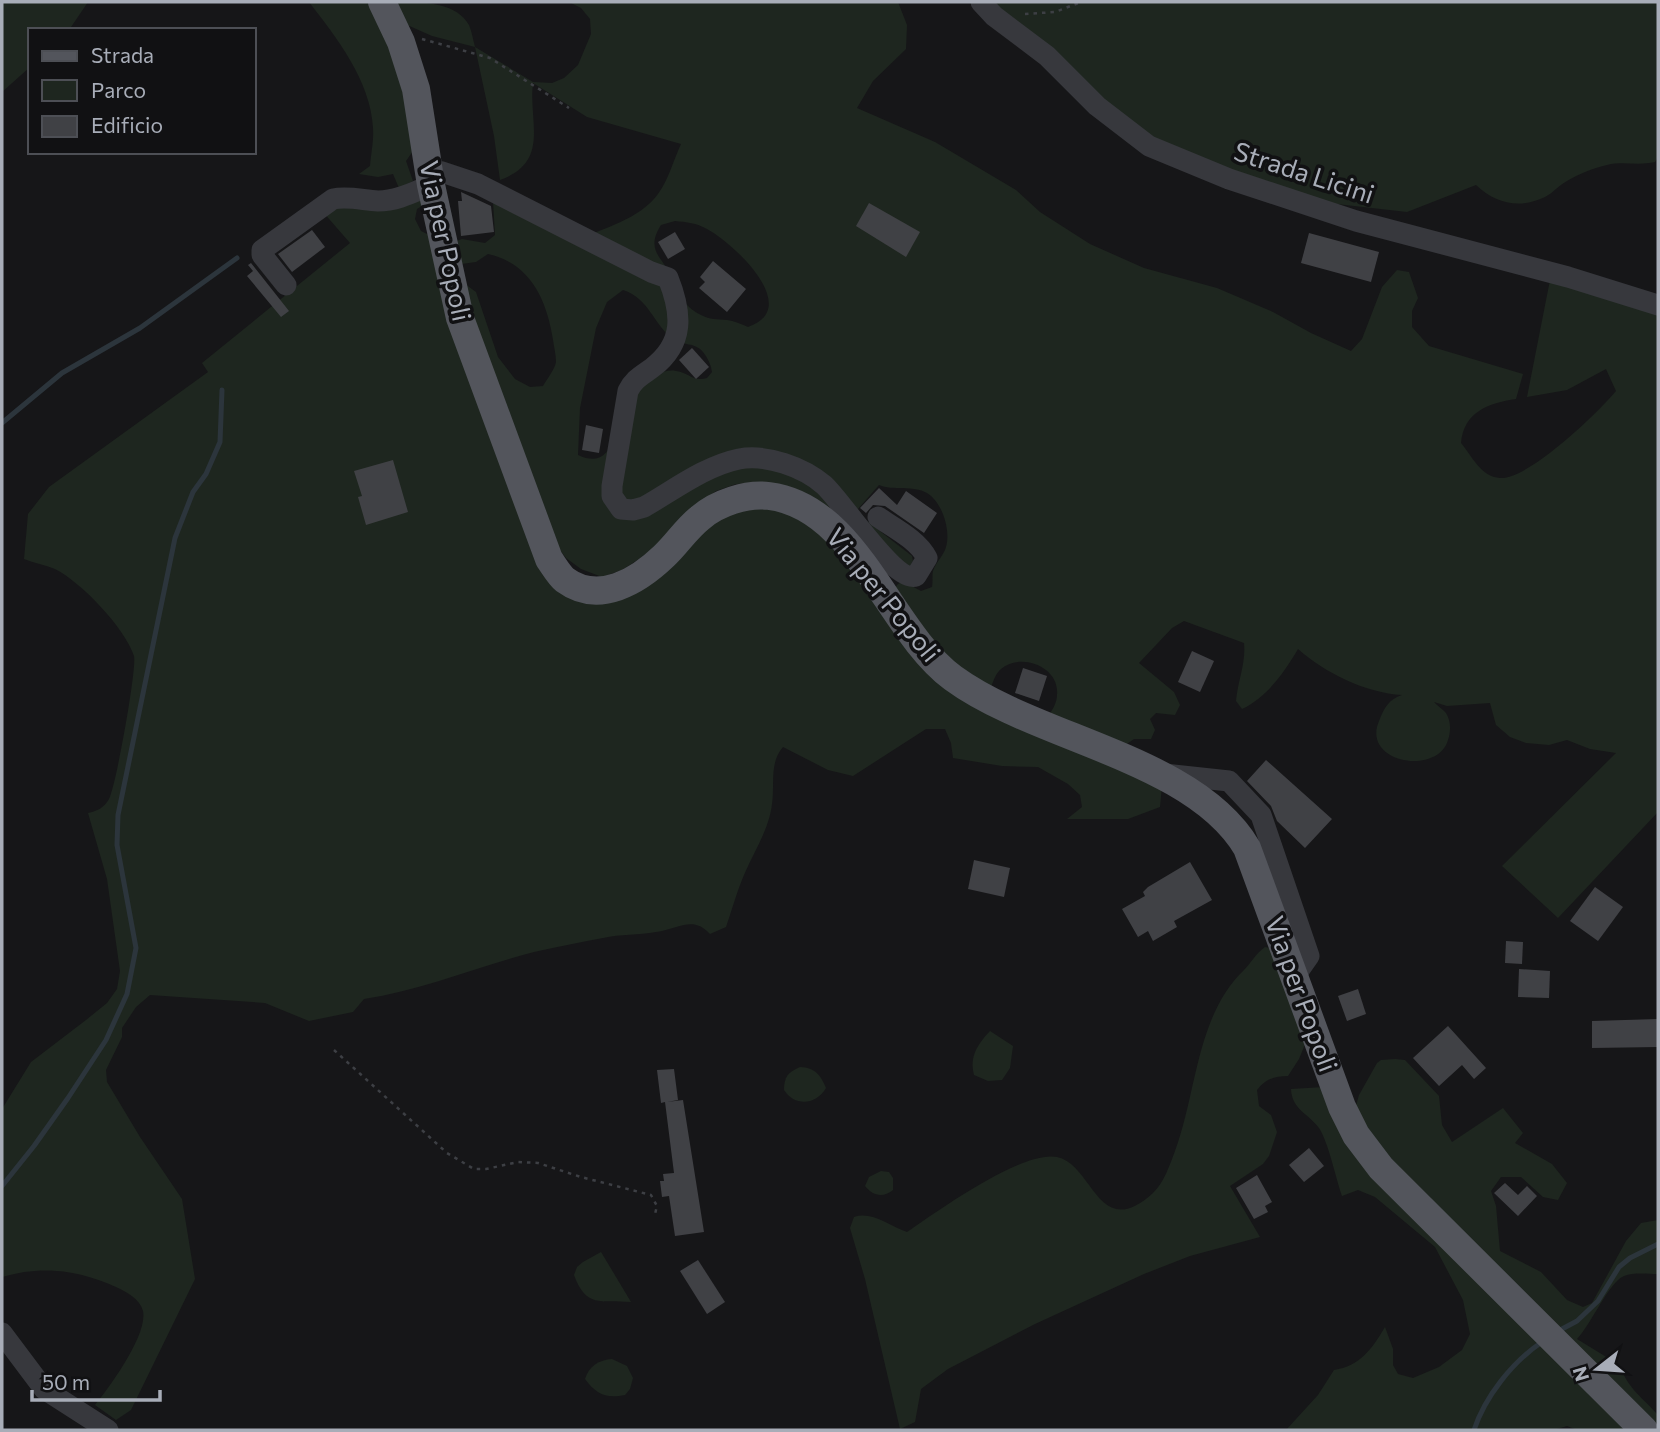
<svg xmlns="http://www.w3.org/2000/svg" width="1660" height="1432" viewBox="0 0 1660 1432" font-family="Commissioner,sans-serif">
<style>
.green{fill:#1e261f;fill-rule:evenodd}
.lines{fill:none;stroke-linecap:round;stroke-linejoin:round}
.stream{stroke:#2c353c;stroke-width:5}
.building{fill:#404145}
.path{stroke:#3d3f44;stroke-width:2.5;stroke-dasharray:3.5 5;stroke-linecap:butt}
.minor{stroke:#37383d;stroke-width:21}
.major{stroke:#53555c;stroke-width:28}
.labels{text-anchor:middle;stroke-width:7;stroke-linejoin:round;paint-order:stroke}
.street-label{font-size:26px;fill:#a8adb8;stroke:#111113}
</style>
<rect width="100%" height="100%" fill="#161618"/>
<g class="green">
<polygon points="2,2 88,2 69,30 30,30 30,67 2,92"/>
<path d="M309,2H374L397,49L415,148L406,161L413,181L399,188L393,174L378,177L359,174L370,166C371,153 374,140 373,128C371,81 336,37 309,2Z"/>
<path d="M392,2C417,2 455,0 469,25C472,32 473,40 475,47L533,82L552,83L564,78L578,65L591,34L590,19L581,8L569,2H898L907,25L906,49L873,81L857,108L935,142L1016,190L1040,212L1090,244L1144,268L1217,288L1273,312L1311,333L1351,351L1362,339L1382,287L1397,270L1409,272L1418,298L1412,311V327L1429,346L1523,374L1516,399C1488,403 1464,412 1461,443C1472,456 1481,477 1500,478C1528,480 1598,413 1616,391L1606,369L1567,390L1527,397L1550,280L1658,315V812L1558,918L1502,866L1616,753L1590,749L1567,740L1549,745L1526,743L1510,737L1496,725L1490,703L1447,706L1434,702C1437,706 1443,709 1446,713C1451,721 1451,731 1448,740C1438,776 1361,763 1379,721C1384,708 1389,699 1402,695C1366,693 1325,673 1298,649C1284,673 1267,697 1242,709L1236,701C1238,680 1246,663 1244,643L1184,621L1172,628L1139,663L1174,692L1180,705L1175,715L1156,713L1150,719L1155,730L1151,739H1134L1124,746L1049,715C1053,709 1057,702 1057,695C1060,667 1021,652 1001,669C996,673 993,681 991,688L942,654L893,591L897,585L902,581L921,591L932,587C933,582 932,575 933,571C936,562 944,555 946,547C951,530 942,502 927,493C913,485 893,491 879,485L858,509L867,521L912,556L913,561L910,566L765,483L736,484L716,491L689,510L653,550L622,570L602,577L581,569L566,558L550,537L454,276L476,292L498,357L515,379L530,387L543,386C547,379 555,369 556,362C556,355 554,347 553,340C547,300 530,263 488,254L476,262L461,264L454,242L462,239L485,243L495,235L493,201L576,240C602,229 640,219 658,194C669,179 673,161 681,144L587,117L533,83C528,121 551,162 500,180L494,136L475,47L432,36L405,24ZM675,221C687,222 696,223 707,229C732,242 804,308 748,327C741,324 734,321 727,320C717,319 710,320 701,315C682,305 681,296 673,278C662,257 645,250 661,225ZM623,290C650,299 652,323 673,339C683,346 695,342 703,352C708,358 711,365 712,372L707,378C692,382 690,373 676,371C656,367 634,393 620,404C616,428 614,472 578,455L580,408L596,328L607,302Z"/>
<path d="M992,2H1658V157L1655,162C1638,166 1623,161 1607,165C1594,168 1578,174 1567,181C1559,185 1553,193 1545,197C1520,209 1496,204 1476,185L1407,212L1319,202L1149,141Z"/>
<path d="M424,196L425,204L417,209L415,219L421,231L431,236L526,532L606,598L690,533L757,502L815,519L914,646L1162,786L1160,807L1128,819H1067L1082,807L1080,795L1068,784L1038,767L1002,766L953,758L951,743L945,729H926L853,776L828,770L783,747C769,763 775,784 772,804C769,830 754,851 744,875C737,891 732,910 726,927L710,934C693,915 678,929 656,932C639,935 620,934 603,938C580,942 557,947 534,952C477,967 422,990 364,999L353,1012L309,1021L265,1003L150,995L136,1007L122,1028V1037L106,1070L107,1082L140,1137L182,1199L195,1279L131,1410L116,1420L95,1405C109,1388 148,1335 143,1311C140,1299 127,1292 116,1287C79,1270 42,1265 2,1277V1109L31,1062L86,1020L107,1003L117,989L120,971L107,879L88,813C97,811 104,808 109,799C116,786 137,668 134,656C125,628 81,582 55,569C45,565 34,563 24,559L28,514L49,487L208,372L202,363L350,243L323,212L333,206Z"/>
<path d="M1265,947L1278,950L1308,1037L1299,1059L1288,1076C1274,1076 1266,1079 1257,1090L1259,1106L1271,1115L1277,1132L1269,1156L1263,1164L1230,1186L1260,1237L1190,1256L1144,1274L1035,1324L948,1369L921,1389L915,1422L900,1429L865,1279L850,1228L854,1217C872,1211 889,1226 907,1232C936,1212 1022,1150 1057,1157C1094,1165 1098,1243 1153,1193C1164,1183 1170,1164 1175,1151C1197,1092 1196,1016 1244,970C1252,962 1255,954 1265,947Z"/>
<path d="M990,1031L1013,1046L1010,1068L1002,1080L988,1081L974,1075C969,1056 978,1044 990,1031Z"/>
<path d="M1395,1059L1405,1060L1439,1096L1442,1125L1452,1142L1503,1108L1523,1133L1515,1143L1552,1164L1567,1183L1558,1200L1543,1197L1521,1177H1501L1491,1191L1496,1206L1500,1251L1541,1272L1567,1300L1583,1307L1592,1303L1626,1241L1641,1223L1658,1220V1274C1648,1274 1634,1272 1624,1276C1609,1282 1592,1323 1577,1339L1621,1366C1625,1386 1645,1400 1658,1415V1430H1655L1379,1156L1356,1106L1359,1095L1377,1063L1381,1060Z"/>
<path d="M800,1067C815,1068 820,1074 826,1088C816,1105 795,1107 784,1090C784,1077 788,1072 800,1067Z"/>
<path d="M1324,1087L1630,1430H1577L1567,1426L1554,1430H1286L1318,1395L1334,1370C1360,1366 1372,1349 1385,1327L1393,1349V1365L1398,1374L1413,1378L1439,1367L1462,1350L1470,1334L1463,1300L1435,1247L1375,1197L1358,1190L1342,1196C1336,1179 1328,1141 1319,1128C1308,1113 1292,1110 1291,1089Z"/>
<path d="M881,1171L889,1172L893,1178V1190C883,1198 873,1196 865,1186L869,1177Z"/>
<path d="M601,1252L631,1302C600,1300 586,1308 574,1275L577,1267L583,1262Z"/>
<path d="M612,1359L627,1366L633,1378L630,1389L625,1395C606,1399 596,1394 585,1379C589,1366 599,1360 612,1359Z"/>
</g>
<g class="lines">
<g class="stream">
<polyline points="2,423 62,373 140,328 237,258"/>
<polyline points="2,1186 34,1146 68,1098 106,1040 127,994 136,948 117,845 118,815 175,538 193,492 206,474 220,442 222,390"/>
<polyline points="1562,1329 1577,1321 1598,1301 1619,1267 1630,1258 1658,1244"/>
<path d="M1474,1430C1485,1397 1512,1362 1542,1342"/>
</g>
</g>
<g class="building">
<polygon points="461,192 491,206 494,232 461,236 458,201 462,201"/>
<polygon points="869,203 920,232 906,257 856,226"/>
<polygon points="312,230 325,247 292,272 278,254"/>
<polygon points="675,232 685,249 668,259 658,242"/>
<polygon points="1309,233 1379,252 1371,282 1301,263"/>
<polygon points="713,261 746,289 727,312 699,288 705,282 700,277"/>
<polygon points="251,263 289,311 281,317 247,276 253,271 248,265"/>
<polygon points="692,348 709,367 696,379 679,360"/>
<polygon points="586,425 603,429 599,453 582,450"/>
<polygon points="393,460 408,512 366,525 358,497 362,496 354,471"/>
<polygon points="879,488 897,505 906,491 937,513 924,533 885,506 873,505 866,513 860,508"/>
<polygon points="1192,651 1214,661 1200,692 1178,682"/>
<polygon points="1023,668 1047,676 1039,701 1015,693"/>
<polygon points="1266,760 1332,819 1305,848 1277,821 1271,806 1247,781"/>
<polygon points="974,860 1010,868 1004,897 968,889"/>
<polygon points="1190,862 1212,900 1174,921 1177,927 1153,941 1148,931 1138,937 1122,909 1145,896 1143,892 1148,887"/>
<polygon points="1595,887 1623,907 1598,941 1570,921"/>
<polygon points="1506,941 1523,942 1522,964 1505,963"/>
<polygon points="1519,969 1550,971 1549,998 1518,997"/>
<polygon points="1358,989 1366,1014 1347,1021 1338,996"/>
<polygon points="1658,1019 1658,1047 1592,1048 1592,1021"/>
<polygon points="1448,1026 1486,1068 1474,1079 1462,1065 1439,1086 1413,1058"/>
<polygon points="674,1069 678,1100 667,1102 683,1100 704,1232 675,1236 669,1196 662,1197 660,1181 664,1181 663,1174 674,1173 665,1102 661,1103 657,1070"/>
<polygon points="1309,1148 1324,1166 1304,1182 1289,1165"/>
<polygon points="1257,1175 1272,1202 1265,1206 1268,1212 1254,1219 1236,1188"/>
<polygon points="1505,1183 1518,1195 1527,1186 1537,1196 1518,1216 1494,1193"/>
<polygon points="698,1260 725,1302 707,1314 680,1271"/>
</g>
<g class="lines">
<g class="path">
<polyline points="1025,14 1055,12 1081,2"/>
<polyline points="422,39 490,58 569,108"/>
<polyline points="334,1050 447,1153 474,1169 486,1169 518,1162 538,1163 581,1177 651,1195 657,1206 655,1214"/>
</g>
<g class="minor">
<polyline points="981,2 994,16 1047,56 1097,106 1149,146 1229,179 1356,221 1568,277 1658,305"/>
<path d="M429,170L442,172L478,184L651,272L668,278C682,313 685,343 652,368C641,376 634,379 628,391L612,486V496L621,509L633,510L644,507C674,490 705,466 739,459C767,454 803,467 824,485C842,501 894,583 916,576L927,558C918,540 894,528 878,517"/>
<path d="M286,285L262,255V250L333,199C348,196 362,200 378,201C397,201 414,192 431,185"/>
<polyline points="1164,774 1229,781 1261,815 1309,956 1295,976"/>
<polyline points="2,1333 44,1389 108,1430"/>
</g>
<path class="major" d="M382,2L401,42L416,89L431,185L460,318L549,559C554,566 559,575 565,580C599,605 638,581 664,556C677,544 686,529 700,518C717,503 747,493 769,496C857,507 889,631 953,678C1036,739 1194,758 1247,848L1342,1107L1356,1135L1381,1168L1644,1430"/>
</g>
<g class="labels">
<g class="street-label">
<text transform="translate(1304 173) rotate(18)" y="9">Strada Licini</text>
<text transform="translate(445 241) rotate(78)" y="9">Via per Popoli</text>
<text transform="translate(883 595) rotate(51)" y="9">Via per Popoli</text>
<text transform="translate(1301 994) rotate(70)" y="9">Via per Popoli</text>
</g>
</g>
<rect width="1660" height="1432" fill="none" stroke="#a8adb8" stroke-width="7"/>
<rect x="28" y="28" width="228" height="126" fill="#111113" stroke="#4d4f55" stroke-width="2"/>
<rect x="42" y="51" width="35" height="10" fill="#53555c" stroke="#4d4f55" stroke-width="2"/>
<text x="91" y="63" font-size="21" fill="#a8adb8">Strada</text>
<rect x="42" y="80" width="35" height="21" fill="#1e261f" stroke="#4d4f55" stroke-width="2"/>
<text x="91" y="98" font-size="21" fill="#a8adb8">Parco</text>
<rect x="42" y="116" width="35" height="21" fill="#404145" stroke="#4d4f55" stroke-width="2"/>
<text x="91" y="133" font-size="21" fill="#a8adb8">Edificio</text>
<g transform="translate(1597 1369) rotate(253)" stroke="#111113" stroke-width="5" paint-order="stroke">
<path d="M0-5L12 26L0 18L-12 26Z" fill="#a8adb8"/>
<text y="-10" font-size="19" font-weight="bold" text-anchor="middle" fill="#a8adb8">N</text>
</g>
<path d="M32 1390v10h128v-10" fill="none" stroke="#a8adb8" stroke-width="3.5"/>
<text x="42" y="1390" font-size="21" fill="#a8adb8" stroke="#111113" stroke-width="5" paint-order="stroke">50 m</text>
</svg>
